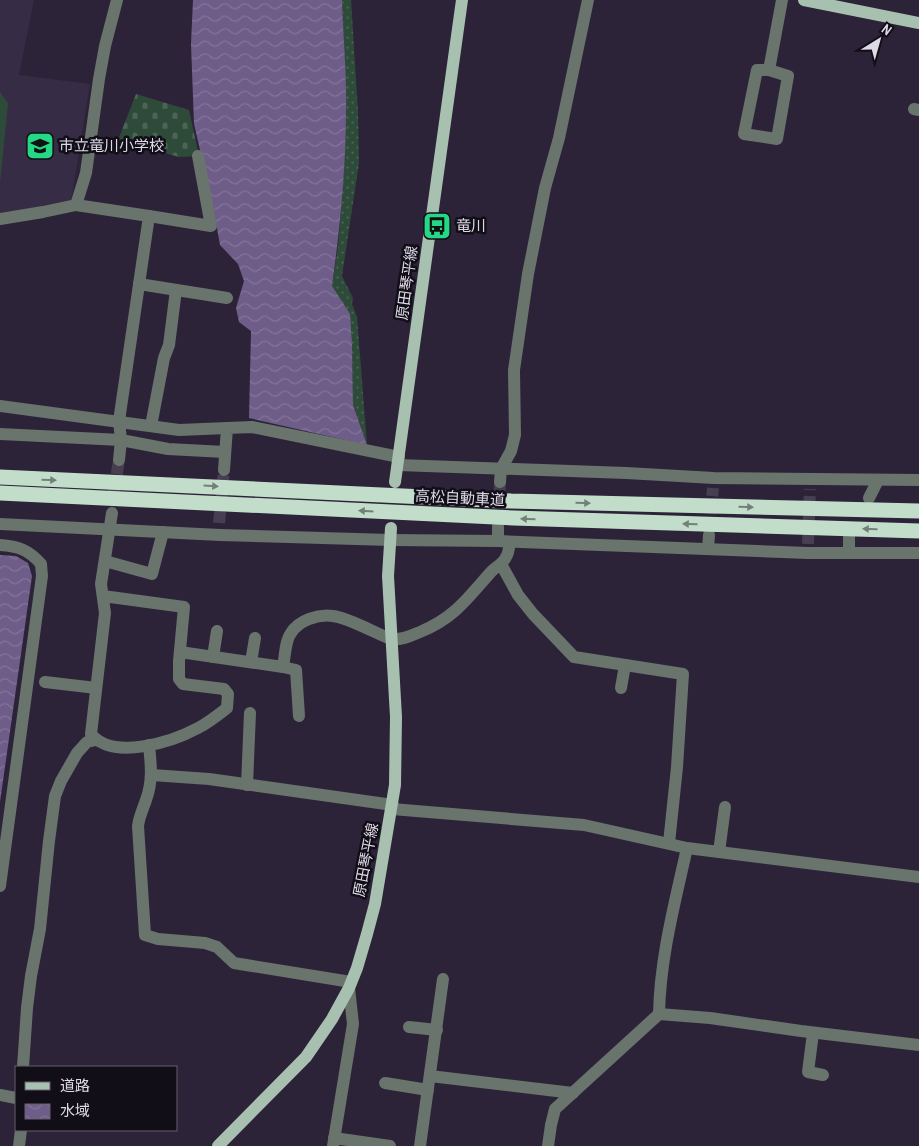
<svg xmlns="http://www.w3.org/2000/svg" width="919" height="1146" viewBox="0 0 919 1146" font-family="'Archivo Narrow','Noto Sans JP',sans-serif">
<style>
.built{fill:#372c46}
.grass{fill:url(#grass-dots)}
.cemetery{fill:url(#cemetery-stones)}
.park{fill:#2e4b39}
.water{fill:url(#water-waves)}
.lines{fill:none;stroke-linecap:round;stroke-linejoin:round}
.minor-tunnel{stroke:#473e52;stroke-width:12;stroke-dasharray:12 6;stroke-linecap:butt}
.minor{stroke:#68746c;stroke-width:12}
.major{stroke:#a8c0b0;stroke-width:12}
.highway{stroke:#c2decb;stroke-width:15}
.oneway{fill:#73807a}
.labels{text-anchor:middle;stroke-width:5;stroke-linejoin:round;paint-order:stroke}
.poi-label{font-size:15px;fill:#ded9e7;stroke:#120e18;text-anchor:start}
.street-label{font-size:15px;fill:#ded9e7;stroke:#120e18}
</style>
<defs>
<pattern id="grass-dots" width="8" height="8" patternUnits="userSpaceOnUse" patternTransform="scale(1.25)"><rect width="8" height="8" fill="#2e4b39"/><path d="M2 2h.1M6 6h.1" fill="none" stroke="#4c6456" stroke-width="1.8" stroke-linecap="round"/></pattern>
<pattern id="cemetery-stones" width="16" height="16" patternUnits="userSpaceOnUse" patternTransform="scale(1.25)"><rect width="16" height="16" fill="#2e4b39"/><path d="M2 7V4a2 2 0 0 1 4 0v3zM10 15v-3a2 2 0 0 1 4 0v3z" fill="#4c6456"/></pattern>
<pattern id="water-waves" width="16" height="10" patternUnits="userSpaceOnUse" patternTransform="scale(1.25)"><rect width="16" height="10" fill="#6f5d89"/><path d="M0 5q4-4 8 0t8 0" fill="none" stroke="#83749a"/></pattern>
</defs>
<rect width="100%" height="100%" fill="#2c2338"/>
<polygon class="built" points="0,0 34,0 19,75 90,84 70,208 0,217"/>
<polygon class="grass" points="342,0 351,0 358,112 359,163 342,276 353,298 352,304 357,317 367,445 353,405 352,344 332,286 338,246 344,170 346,110"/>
<polygon class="cemetery" points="136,94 189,110 199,156 179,157 118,140"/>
<polygon class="park" points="0,92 8,103 0,183"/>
<g class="water">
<path d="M193,0H342C343,37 347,74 346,111C346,169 340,228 332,286L350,314L352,344L353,405L367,445L249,418L251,331L239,322L236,308L244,281L238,264L220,245L213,206L194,124L191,44Z"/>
<polygon points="0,555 16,556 28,563 32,576 0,802"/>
</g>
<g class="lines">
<g class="minor-tunnel">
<polyline points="114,492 119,460"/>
<polyline points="219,523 224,470"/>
<polyline points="498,527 500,482"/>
<polyline points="709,532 713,488"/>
<polyline points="808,544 810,489"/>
</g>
<g class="minor">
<polyline points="117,0 105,46 99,79 86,173 76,205 149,216 119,421 121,440 119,460"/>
<polygon points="757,70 769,70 788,76 777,139 744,134"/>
<polyline points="769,70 782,0"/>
<polyline points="914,109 919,110"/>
<polyline points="149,216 211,226 198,156"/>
<polyline points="0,219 43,212 76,205"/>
<polyline points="139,284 227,298"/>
<polyline points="0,406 179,430 227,428"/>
<polyline points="151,426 164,358 169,345 176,290"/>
<polyline points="0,434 121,440 168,449 225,452"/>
<polyline points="398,465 626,473 714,478 919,480"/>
<polyline points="224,470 227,428 252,427 399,457"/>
<polyline points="500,482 501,469 511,451 515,435 514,370 528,274 545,188 559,138 588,0"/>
<polyline points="869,498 878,480"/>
<polyline points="0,524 220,535 390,540 498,541 808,553 919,553"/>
<polyline points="498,541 498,527"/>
<path d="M0,545C18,546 29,550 41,564L42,576L0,886"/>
<polyline points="708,549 709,535"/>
<polyline points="849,552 849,537"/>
<polyline points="105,561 152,574 163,532"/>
<polyline points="501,564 518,595 533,614 574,657 683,674 677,767 669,843"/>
<path d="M103,596L184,607L179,661V679L183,684L224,689L228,694L227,708C218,715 208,723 198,728C172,742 113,761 91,734L105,613L101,584L112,513"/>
<path d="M180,652L283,667C285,657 285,641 291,633C299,620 318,614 333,616C349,618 375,633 391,639C402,640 410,636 420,632C454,618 467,599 490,573C495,567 503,564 506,557C509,553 509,546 510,542"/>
<polyline points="213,657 217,631"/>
<polyline points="251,662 255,638"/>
<polyline points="283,667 296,670 299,716"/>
<polyline points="45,682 96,688"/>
<polyline points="621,688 625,665"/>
<path d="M149,745C151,764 153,781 146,800C143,809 139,817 138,826L145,935L158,939L205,943L217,947L234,963L351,982"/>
<polyline points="152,775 209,779 393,805"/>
<polyline points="247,785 250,713"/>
<polyline points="392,809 584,825 687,848 919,877"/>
<polyline points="719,852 725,807"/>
<polyline points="659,1014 710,1018 801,1031 919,1045"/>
<polyline points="409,1027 437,1030"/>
<polyline points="813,1033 808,1072 823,1075"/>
<polyline points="23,1067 27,1008 31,976 40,929 49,841 55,796 61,781 77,753 87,742 96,740"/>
<polyline points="430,1076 573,1093"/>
<polyline points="385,1083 428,1090"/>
<polyline points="0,1095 16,1098"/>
<polyline points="334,1138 390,1146"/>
<polyline points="19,1146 21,1130"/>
<polyline points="333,1146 353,1024 349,988"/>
<polyline points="420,1146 443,979"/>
<path d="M548,1146L551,1125L555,1109L659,1014C660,958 675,902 687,848"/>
</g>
<g class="major">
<polyline points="804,0 919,23"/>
<polyline points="395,482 462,0"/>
<polyline points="218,1146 306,1057 332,1019 349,988 357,968 367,934 375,904 395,785 396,717 388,576 391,528"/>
</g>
<g class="highway">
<polyline points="0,477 511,501 919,511"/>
<polyline points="0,493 514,518 919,531"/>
</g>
</g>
<defs><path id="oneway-solid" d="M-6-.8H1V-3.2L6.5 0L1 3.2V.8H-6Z" transform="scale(1.25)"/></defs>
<g class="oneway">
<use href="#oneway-solid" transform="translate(49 480) rotate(2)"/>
<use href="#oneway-solid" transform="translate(211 486) rotate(3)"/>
<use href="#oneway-solid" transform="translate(583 503) rotate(1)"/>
<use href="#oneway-solid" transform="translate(746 507) rotate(1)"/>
<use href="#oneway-solid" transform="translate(366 511) rotate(-177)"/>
<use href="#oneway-solid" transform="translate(528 519) rotate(-178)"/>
<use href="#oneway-solid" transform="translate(690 524) rotate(-178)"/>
<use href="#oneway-solid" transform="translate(870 529) rotate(-178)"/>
</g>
<defs>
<symbol id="school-square" viewBox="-11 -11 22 22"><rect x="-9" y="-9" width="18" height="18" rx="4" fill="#25d886" stroke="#120e18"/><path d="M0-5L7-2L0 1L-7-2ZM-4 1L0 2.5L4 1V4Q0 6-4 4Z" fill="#111"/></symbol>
<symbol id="bus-square" viewBox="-11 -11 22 22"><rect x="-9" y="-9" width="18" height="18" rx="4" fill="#25d886" stroke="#120e18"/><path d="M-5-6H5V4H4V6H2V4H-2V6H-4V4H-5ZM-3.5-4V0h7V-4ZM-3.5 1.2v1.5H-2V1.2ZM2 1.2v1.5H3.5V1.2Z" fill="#111"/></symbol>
</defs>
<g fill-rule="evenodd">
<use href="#school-square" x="24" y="130" width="32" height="32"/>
<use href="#bus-square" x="421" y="210" width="32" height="32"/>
</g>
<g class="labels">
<g class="poi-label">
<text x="59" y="151">市立竜川小学校</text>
<text x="456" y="231">竜川</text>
</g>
<g class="street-label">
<text transform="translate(407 283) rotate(-82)" y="5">原田琴平線</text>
<text transform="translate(460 498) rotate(3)" y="5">高松自動車道</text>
<text transform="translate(366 860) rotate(-79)" y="5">原田琴平線</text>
</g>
</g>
<rect x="15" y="1066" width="162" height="65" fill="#120e18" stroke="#645f6b"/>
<rect x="25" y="1082" width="25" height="8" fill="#a8c0b0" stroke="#645f6b"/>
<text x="60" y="1091" font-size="15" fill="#ded9e7">道路</text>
<rect x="25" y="1104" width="25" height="15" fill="url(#water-waves)" stroke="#645f6b"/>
<text x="60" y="1116" font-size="15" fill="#ded9e7">水域</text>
<g transform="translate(879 40) rotate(37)" stroke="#120e18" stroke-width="4" paint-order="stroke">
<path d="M0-4L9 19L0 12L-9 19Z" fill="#ded9e7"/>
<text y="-8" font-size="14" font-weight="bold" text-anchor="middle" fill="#ded9e7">N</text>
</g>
</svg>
